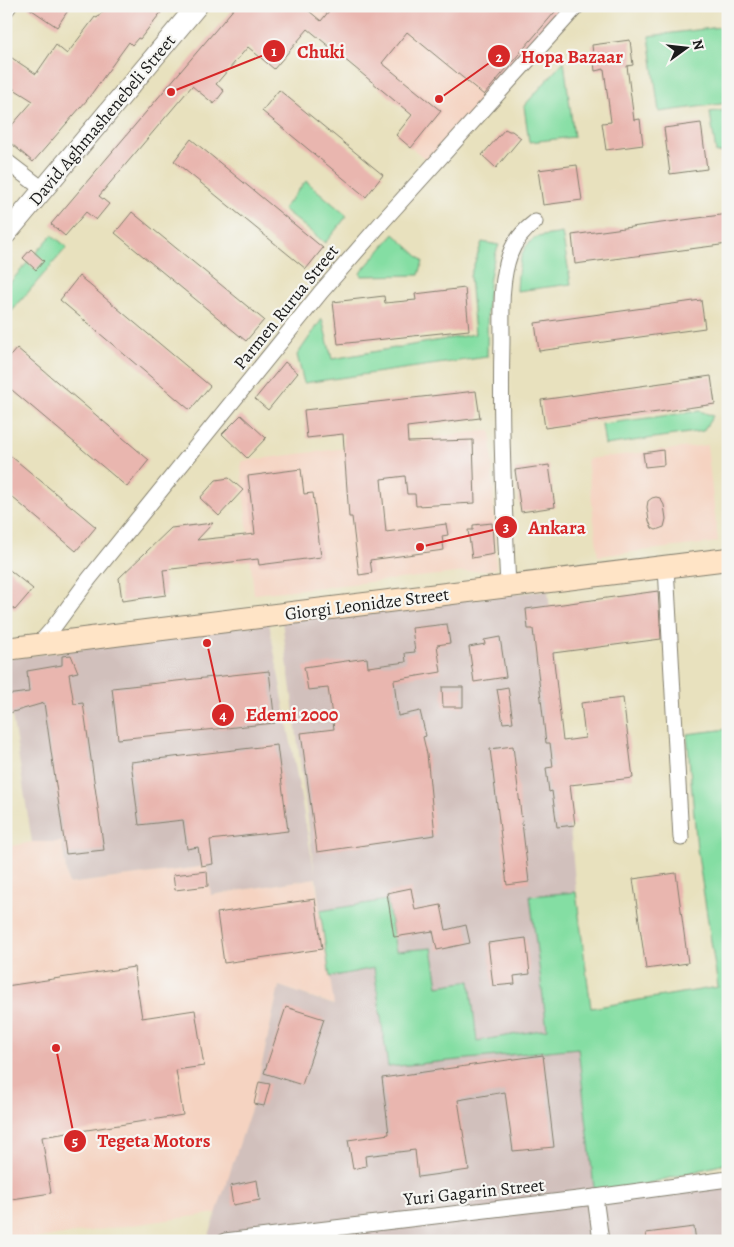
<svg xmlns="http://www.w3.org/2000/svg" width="734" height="1247" viewBox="0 0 734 1247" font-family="Alegreya,serif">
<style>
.built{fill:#f5d3c1}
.industrial{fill:#d1c0bc}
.green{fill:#84dea3;stroke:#507d60}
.building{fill:#e9b6af}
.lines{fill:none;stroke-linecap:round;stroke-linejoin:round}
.minor-casing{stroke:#827e6d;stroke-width:17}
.tertiary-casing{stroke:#827e6d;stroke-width:22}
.secondary-casing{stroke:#827e6d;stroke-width:24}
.minor{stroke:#fff;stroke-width:15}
.tertiary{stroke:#fff;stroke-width:20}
.secondary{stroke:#ffe4c6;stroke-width:22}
.labels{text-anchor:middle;stroke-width:4.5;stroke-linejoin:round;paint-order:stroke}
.street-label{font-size:18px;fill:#1c1c1c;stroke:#f6f6f2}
.leader{fill:none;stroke:#d62828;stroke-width:2}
.callout-dot{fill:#d62828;stroke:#f6f6f2;stroke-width:2}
.mark-label{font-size:15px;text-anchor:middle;font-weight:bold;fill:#fff}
.callout-label{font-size:19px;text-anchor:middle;font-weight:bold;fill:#d62828;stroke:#f6f6f2;stroke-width:4.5;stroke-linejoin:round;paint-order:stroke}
</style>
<rect width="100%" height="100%" fill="#f6f6f2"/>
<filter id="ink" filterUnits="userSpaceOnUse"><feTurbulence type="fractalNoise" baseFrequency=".02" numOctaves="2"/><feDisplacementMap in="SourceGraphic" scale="10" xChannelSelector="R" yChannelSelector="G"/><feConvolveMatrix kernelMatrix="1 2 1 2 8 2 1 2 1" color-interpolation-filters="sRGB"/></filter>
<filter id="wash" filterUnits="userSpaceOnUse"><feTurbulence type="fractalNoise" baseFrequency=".0096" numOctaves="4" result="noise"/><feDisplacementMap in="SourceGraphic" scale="20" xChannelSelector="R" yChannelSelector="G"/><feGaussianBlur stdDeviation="1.12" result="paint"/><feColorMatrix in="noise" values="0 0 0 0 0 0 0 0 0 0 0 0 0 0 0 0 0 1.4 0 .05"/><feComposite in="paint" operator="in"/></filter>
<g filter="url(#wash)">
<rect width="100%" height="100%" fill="#e8e1be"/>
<g class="built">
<polygon points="282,6 567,6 429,162 396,135 411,115"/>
<polygon points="491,430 496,569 254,594 241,467 242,461"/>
<polygon points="707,445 718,542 598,556 587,459"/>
<polygon points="32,842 62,842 68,884 207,866 212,895 315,878 335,1005 279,986 254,1100 217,1213 19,1241 6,1241 6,847"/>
</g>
<g class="industrial">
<polygon points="548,590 576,892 530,896 547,1029 476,1041 438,986 396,951 387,900 320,911 316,878 211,895 207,866 68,884 62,842 32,842 12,715 6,716 6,659 269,623 315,875 282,621"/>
<polygon points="374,968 388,1067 578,1048 595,1197 728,1179 728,1241 207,1241 254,1100 279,986 334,1005 330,977"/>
</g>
<g class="green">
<polygon points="728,26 728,103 659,112 649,36"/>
<polygon points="564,61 574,137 529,142 524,106"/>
<polygon points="728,110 728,152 716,153 710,112"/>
<polygon points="306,181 347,216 325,243 283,209"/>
<path d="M562,233L571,284L517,291C518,274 518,244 538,237C545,235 554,235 562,233Z"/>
<polygon points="394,234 423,261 419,275 362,276 360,273"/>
<polygon points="52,235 67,247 6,318 6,287"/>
<path d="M482,242L499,245C484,280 488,320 487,357L304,383L297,355L322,319L332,359L475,334L470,276Z"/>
<polygon points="700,411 713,416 703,431 605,445 602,424"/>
<polygon points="728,729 728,1163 595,1197 578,1048 388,1067 374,968 330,977 320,911 387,900 396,951 432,948 438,986 470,981 477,1041 547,1029 530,896 576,892 591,1008 718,987 697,849 687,734"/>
</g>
<g id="blocks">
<g class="building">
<polygon points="26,6 71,6 57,27"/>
<polygon points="107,6 166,6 140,39 138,38 132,45 129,42 87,100 33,162 6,139 6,132 33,101 6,84 6,54 36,74 56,45 67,54 95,17 97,18"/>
<polygon points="236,6 303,6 321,21 333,6 560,6 484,95 407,32 382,63 441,111 411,148 396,135 412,115 308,29 274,69 248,47 216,84 224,91 214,104 192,86 99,196 109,204 96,220 86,212 65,236 51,224"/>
<polygon points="630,40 633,65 627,66 634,120 640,119 643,145 606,150 602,123 611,122 604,69 595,71 592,45"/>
<polygon points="279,90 383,175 366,197 262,111"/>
<polygon points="701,123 707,169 670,174 664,128"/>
<polygon points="505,129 509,131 512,131 521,138 496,168 482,155"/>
<polygon points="191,139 323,248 306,269 174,161"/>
<polygon points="577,165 582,200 543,205 538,170"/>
<polygon points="132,212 264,320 246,341 115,233"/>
<polygon points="728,214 728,244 575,264 572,235"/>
<polygon points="31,249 44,261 36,270 23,258"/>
<polygon points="79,276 210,386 190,410 60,300"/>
<polygon points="465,288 469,330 338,344 333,302 384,296 385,303 416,300 415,294"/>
<polygon points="701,300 705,328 539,351 535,323"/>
<polygon points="17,348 149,460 127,487 6,385 6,361"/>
<polygon points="285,362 298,373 268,410 255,399"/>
<polygon points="711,376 715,404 545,428 541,400"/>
<polygon points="476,391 480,418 407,427 408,442 473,440 475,503 416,506 415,494 407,494 405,476 381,479 386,532 446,524 448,535 442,536 444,550 370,560 372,573 359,575 352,517 349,517 343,434 307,438 304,410"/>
<polygon points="241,415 266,438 247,458 222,434"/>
<polygon points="663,450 664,465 645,467 643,453"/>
<polygon points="6,452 96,527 76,551 6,492"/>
<polygon points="549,465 555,507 521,512 515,470"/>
<polygon points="301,469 304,494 313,493 321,557 259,565 258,559 163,570 166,595 122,601 119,578 171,528 213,523 197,540 255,534 248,476"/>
<polygon points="229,478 243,490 219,516 200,498 216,480"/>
<polygon points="656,497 660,498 664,505 666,519 664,527 656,530 652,528 649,521 647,507 648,501 652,498"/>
<polygon points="492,523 494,554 472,558 468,530 473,530 473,525"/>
<polygon points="6,567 33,589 15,610 6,603"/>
<polygon points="658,591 661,639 553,653 563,741 585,738 581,703 623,698 633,778 570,785 575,825 557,827 552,791 549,792 546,768 553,767 550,743 546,743 533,629 528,629 526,609"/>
<polygon points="447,624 450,643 437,645 441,672 394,680 398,716 420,711 426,736 423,737 427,754 435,835 317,852 301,733 334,729 328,688 308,690 304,667 367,658 368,667 406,662 405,653 415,652 412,628"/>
<polygon points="500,637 506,677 474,682 469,647 485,644 484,640"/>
<polygon points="71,655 78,672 69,674 74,704 83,703 104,850 66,854 44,703 6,714 6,695 29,692 27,671 62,665 62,656"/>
<polygon points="269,671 275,723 118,739 112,688"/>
<polygon points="442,687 463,687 463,707 443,707"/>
<polygon points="508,687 513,722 503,723 497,689"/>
<polygon points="277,745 288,831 210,840 213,864 201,866 198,847 187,849 183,820 139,825 131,762"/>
<polygon points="513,746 529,882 507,885 490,749"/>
<polygon points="207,871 208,886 175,890 173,875"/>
<polygon points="676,873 688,963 646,969 633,879"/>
<polygon points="411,888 415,910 441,905 446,930 466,925 470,943 437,950 433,931 394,937 387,893"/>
<polygon points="315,899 322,949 224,963 217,913"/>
<polygon points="526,938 530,974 514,976 515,984 493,986 488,943"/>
<polygon points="134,967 142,1018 195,1010 204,1066 176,1070 183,1115 42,1137 51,1193 6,1200 6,986"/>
<polygon points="286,1007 324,1019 302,1085 264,1073"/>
<polygon points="543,1055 554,1147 513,1151 505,1092 458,1100 469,1170 418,1177 415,1150 365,1156 366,1166 353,1169 348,1140 389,1134 382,1078"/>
<polygon points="259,1082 270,1084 264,1106 254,1104"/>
<polygon points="257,1180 260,1200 233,1205 230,1186"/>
<polygon points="694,1227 696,1241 647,1241 646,1233"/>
</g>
</g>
</g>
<g filter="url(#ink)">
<use href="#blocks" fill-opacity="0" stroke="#827e6d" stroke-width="1"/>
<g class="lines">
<defs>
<g id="minor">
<polyline points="6,10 9,6"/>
<polyline points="6,161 44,190"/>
<polyline points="666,567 681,838"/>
<path d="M508,586C504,505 500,423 502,342C502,313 500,281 510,254C515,240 523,231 535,222"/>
<polyline points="39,644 53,628 89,579 321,292 383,221 577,6"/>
<polyline points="595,1197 601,1241"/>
<polyline points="225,1241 595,1197 728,1179"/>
</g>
<polyline id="tertiary" points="6,234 197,6"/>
<polyline id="secondary" points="6,649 138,632 728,559"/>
</defs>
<use href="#minor" class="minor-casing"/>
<use href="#tertiary" class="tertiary-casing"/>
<use href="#secondary" class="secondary-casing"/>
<use href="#minor" class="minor"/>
<use href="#tertiary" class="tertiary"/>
<use href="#secondary" class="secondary"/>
</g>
</g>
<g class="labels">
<g class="street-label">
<text transform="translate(102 120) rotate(-50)" y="6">David Aghmashenebeli Street</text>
<text transform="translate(286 307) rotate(-51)" y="6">Parmen Rurua Street</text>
<text transform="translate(367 604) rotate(-7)" y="6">Giorgi Leonidze Street</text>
<text transform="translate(474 1192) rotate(-6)" y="6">Yuri Gagarin Street</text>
</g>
</g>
<path class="leader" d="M171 92L274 51M439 99L499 56M420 547L506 527M207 643L223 715M56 1048L75 1141"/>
<g class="callout-dot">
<circle cx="171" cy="92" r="5"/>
<circle cx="439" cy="99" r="5"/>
<circle cx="420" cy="547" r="5"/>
<circle cx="207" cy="643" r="5"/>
<circle cx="56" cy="1048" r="5"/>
<circle cx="274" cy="51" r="12"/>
<circle cx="499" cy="56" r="12"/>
<circle cx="506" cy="527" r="12"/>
<circle cx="223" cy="715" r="12"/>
<circle cx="75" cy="1141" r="12"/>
</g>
<g class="mark-label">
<text x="274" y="56">1</text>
<text x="499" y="62">2</text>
<text x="506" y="532">3</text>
<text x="223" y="720">4</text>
<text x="75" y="1146">5</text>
</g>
<g class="callout-label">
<text x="321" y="58">Chuki</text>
<text x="572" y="63">Hopa Bazaar</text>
<text x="557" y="534">Ankara</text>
<text x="292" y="721">Edemi 2000</text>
<text x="154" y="1147">Tegeta Motors</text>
</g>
<rect width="734" height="1247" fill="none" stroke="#f6f6f2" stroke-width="25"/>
<g transform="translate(686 48) rotate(75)" stroke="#f6f6f2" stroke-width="4" paint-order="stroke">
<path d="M0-4L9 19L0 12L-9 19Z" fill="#1c1c1c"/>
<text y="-8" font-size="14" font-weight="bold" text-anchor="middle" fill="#1c1c1c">N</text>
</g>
</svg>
